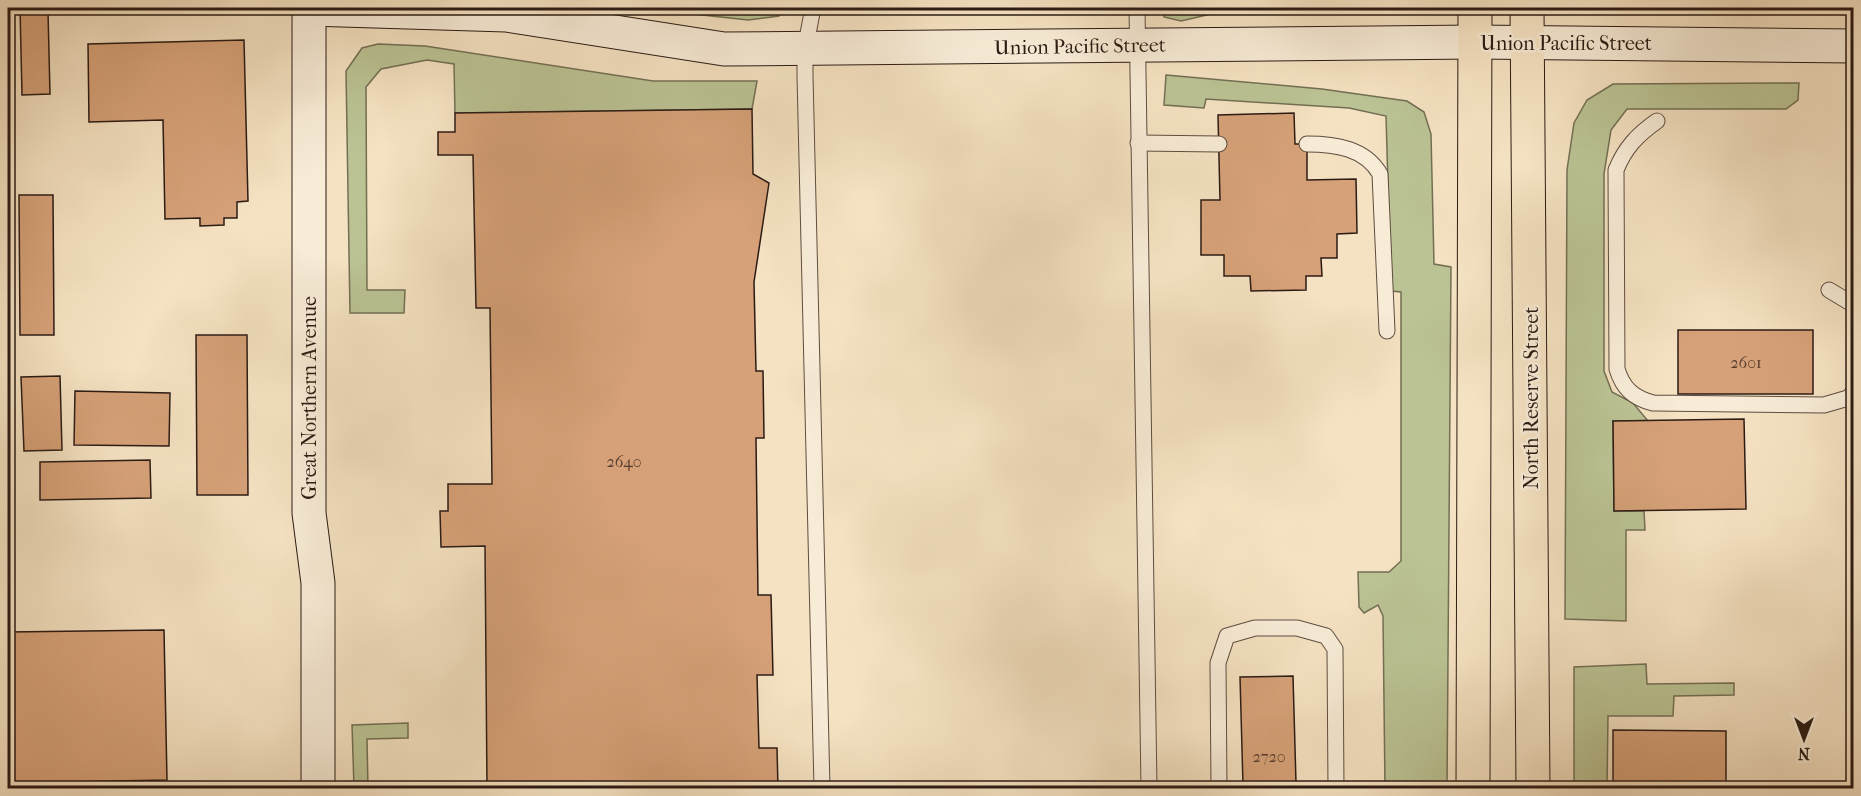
<svg xmlns="http://www.w3.org/2000/svg" width="1861" height="796" viewBox="0 0 1861 796" font-family="'IM FELL French Canon',serif">
<style>
.green{fill:#bbc394;stroke:#736f54;stroke-width:1.5}
.building{fill:#d6a178;stroke:#2b1b14;stroke-width:1.5}
.lines{fill:none;stroke-linecap:round;stroke-linejoin:round}
.lane-casing{stroke:#5e4d40;stroke-width:17}
.secondary-casing{stroke:#2b1b14;stroke-width:35}
.highway-casing{stroke:#2b1b14;stroke-width:35}
.lane{stroke:#f8ecd7;stroke-width:15}
.secondary{stroke:#f8ecd7;stroke-width:33}
.highway{stroke:#f5e2c2;stroke-width:33}
.labels{text-anchor:middle;stroke-width:5;stroke-linejoin:round;paint-order:stroke}
.number-label{font-size:16px;fill:#563c2d}
.street-label{font-size:20px;fill:#2b1b14;stroke:#f8ecd7}
</style>
<rect width="100%" height="100%" fill="#f5e2c2"/>
<filter id="stains"><feTurbulence type="fractalNoise" baseFrequency=".00333" numOctaves="4"/><feColorMatrix values="0 0 0 0 .2 0 0 0 0 .09 0 0 0 0 .02 0 0 0 .5 -.17"/></filter>
<radialGradient id="worn" r=".72"><stop offset=".6" stop-color="#630" stop-opacity="0"/><stop offset="1" stop-color="#630" stop-opacity=".3"/></radialGradient>
<g class="green">
<polygon points="638,8 780,8 779,16 748,20"/>
<polygon points="1163,8 1237,8 1181,21 1164,17"/>
<polygon points="1610,8 1853,8 1854,9 1845,12 1615,11"/>
<polygon points="378,44 425,46 653,81 757,81 752,109 455,113 454,64 427,60 381,69 366,87 367,290 405,290 404,313 350,313 346,71 362,48"/>
<polygon points="1166,75 1322,89 1407,101 1424,112 1431,134 1434,264 1451,267 1447,788 1385,788 1383,616 1378,605 1364,613 1359,607 1358,572 1389,572 1401,561 1401,292 1391,291 1386,116 1349,108 1206,99 1204,108 1164,105"/>
<polygon points="1799,83 1798,100 1786,109 1627,109 1611,130 1604,174 1604,371 1612,392 1633,403 1648,421 1613,421 1614,511 1644,511 1645,530 1626,530 1626,621 1565,619 1567,170 1574,123 1587,100 1613,84"/>
<polygon points="1646,664 1647,684 1734,683 1734,695 1674,696 1673,716 1608,716 1607,788 1574,788 1574,667"/>
<polygon points="408,723 408,738 367,739 368,788 354,788 352,725"/>
</g>
<g class="building">
<polygon points="20,8 55,8 55,11 48,11 50,94 22,95"/>
<polygon points="195,8 247,8 247,10 195,11"/>
<polygon points="244,40 248,201 237,202 237,218 224,218 224,225 200,226 200,218 165,219 163,120 89,122 88,44"/>
<polygon points="752,109 753,174 769,183 754,282 756,371 763,371 764,438 756,438 758,595 771,595 773,675 757,675 759,748 777,748 778,788 487,788 485,546 441,547 440,511 448,511 448,484 492,484 490,308 476,308 473,155 438,155 438,132 455,132 455,113"/>
<polygon points="1294,113 1295,144 1307,144 1307,180 1356,179 1357,233 1337,234 1337,258 1321,258 1322,276 1306,276 1306,290 1251,291 1250,276 1224,276 1224,255 1201,255 1201,200 1220,200 1218,115"/>
<polygon points="19,195 53,195 54,335 20,335"/>
<rect x="1678" y="330" width="135" height="64"/>
<polygon points="196,335 247,335 248,495 197,495"/>
<polygon points="60,376 62,450 24,451 21,377"/>
<polygon points="75,391 170,393 169,446 74,445"/>
<polygon points="1744,419 1746,509 1614,511 1613,421"/>
<polygon points="150,460 151,498 40,500 40,462"/>
<polygon points="164,630 167,780 8,783 8,632"/>
<polygon points="1293,676 1296,783 1243,785 1240,677"/>
<polygon points="1613,730 1726,731 1726,788 1613,788"/>
</g>
<g class="lines">
<defs>
<g id="lane">
<polyline points="813,8 805,49 805,76 822,788"/>
<polyline points="1137,8 1149,788"/>
<path d="M1657,121C1637,135 1625,148 1616,170L1617,369C1623,389 1634,398 1653,403L1824,405L1848,398L1854,392"/>
<polyline points="1138,143 1219,144"/>
<path d="M1307,144C1335,144 1365,148 1380,174L1387,331"/>
<polyline points="1829,290 1854,305"/>
<polyline points="1219,788 1218,663 1227,636 1255,628 1297,628 1326,636 1335,649 1336,788"/>
</g>
<g id="secondary">
<polyline points="309,8 309,513 318,583 318,788"/>
<polyline points="309,9 506,15 724,49 1475,42 1854,46"/>
</g>
<g id="highway">
<polyline points="1527,8 1533,788"/>
<polyline points="1473,788 1475,8"/>
</g>
</defs>
<use href="#lane" class="lane-casing"/>
<use href="#secondary" class="secondary-casing"/>
<use href="#highway" class="highway-casing"/>
<use href="#lane" class="lane"/>
<use href="#secondary" class="secondary"/>
<use href="#highway" class="highway"/>
</g>
<g class="labels">
<g class="number-label">
<text x="1746" y="368">2601</text>
<text x="624" y="467">2640</text>
<text x="1269" y="762">2720</text>
</g>
<g class="street-label">
<text x="1566" y="50">Union Pacific Street</text>
<text transform="translate(1080 46) rotate(-1)" y="7">Union Pacific Street</text>
<text transform="translate(309 398) rotate(-90)" y="7">Great Northern Avenue</text>
<text transform="translate(1531 398) rotate(-90)" y="7">North Reserve Street</text>
</g>
</g>
<rect width="1861" height="796" fill="none" stroke="#f5e2c2" stroke-width="30"/>
<rect x="9" y="9" width="1843" height="778" fill="none" stroke="#2b1b14" stroke-width="3"/>
<rect x="15" y="15" width="1831" height="766" fill="none" stroke="#2b1b14" stroke-width="1.5"/>
<g transform="translate(1804 739) rotate(180)" stroke="#f8ecd7" stroke-width="4.5" paint-order="stroke">
<path d="M0-4.5L10 22L0 15L-10 22Z" fill="#2b1b14"/>
<text y="-9" font-size="16" font-weight="bold" text-anchor="middle" fill="#2b1b14">N</text>
</g>
<rect width="100%" height="100%" filter="url(#stains)"/>
<rect width="100%" height="100%" fill="url(#worn)"/>
</svg>
